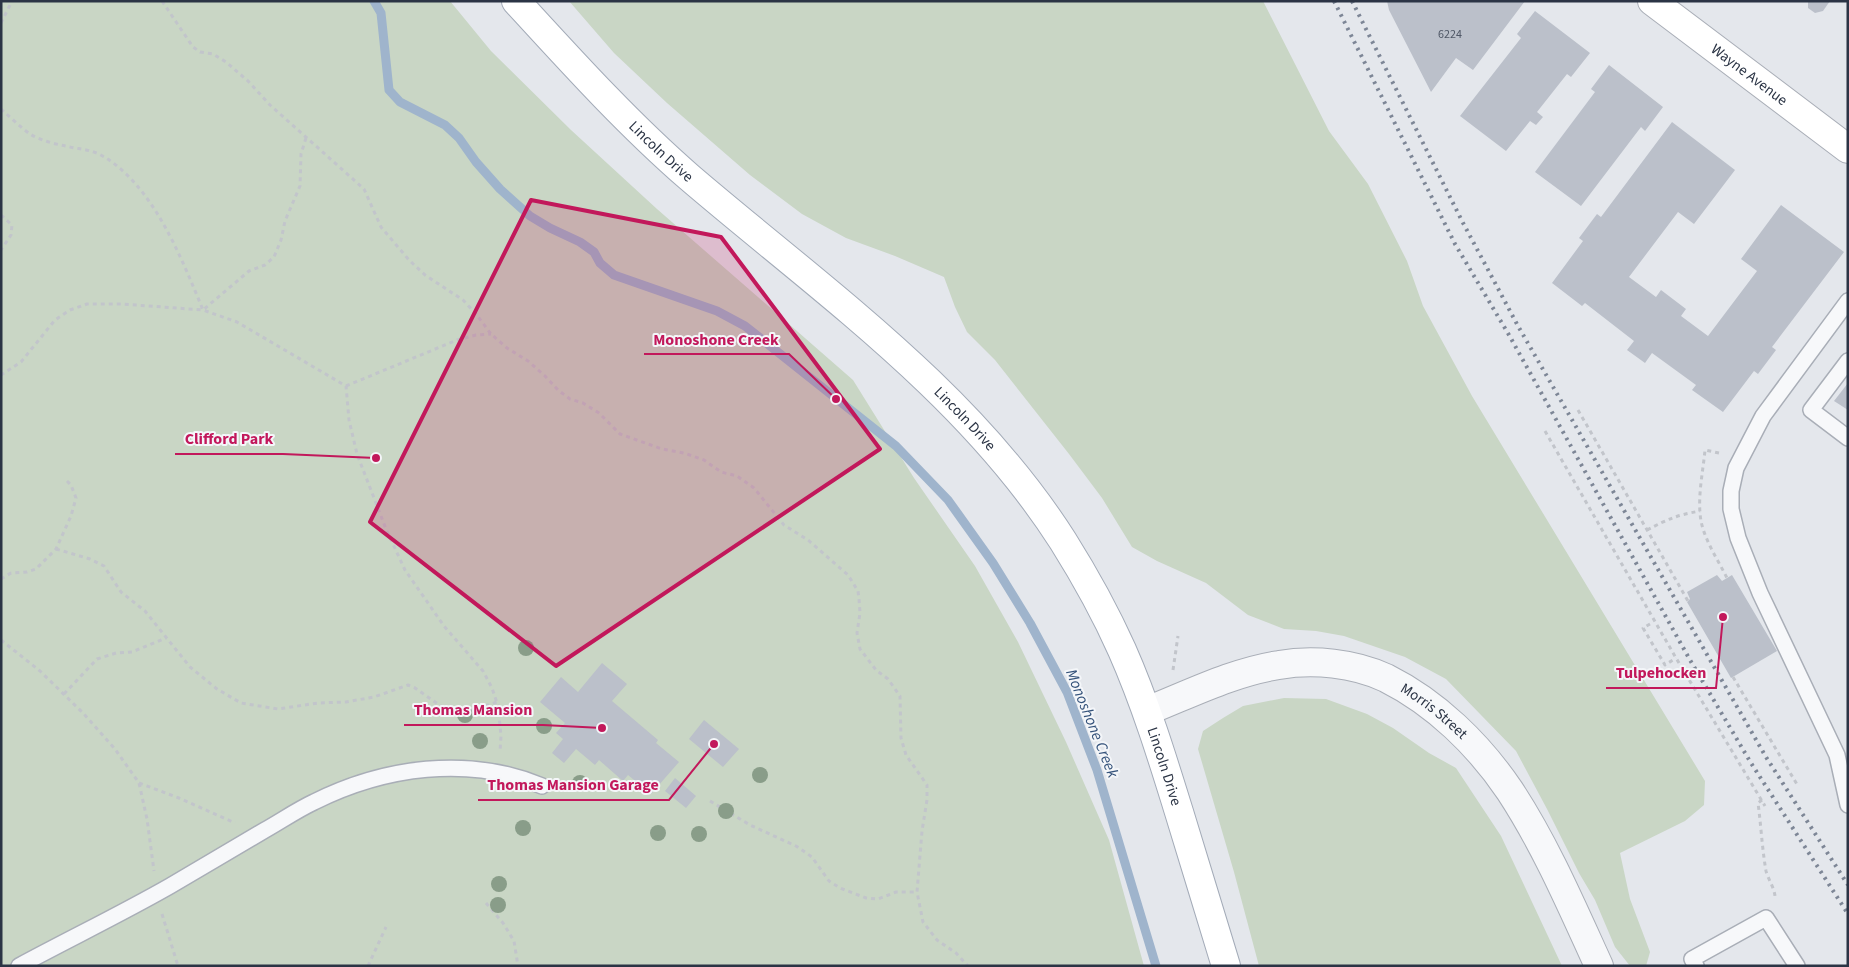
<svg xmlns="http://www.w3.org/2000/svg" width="1849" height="967" viewBox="0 0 1849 967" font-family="'Source Sans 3',sans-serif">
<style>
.green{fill:#c9d6c5}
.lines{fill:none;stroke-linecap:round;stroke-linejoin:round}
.stream{stroke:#9fb4cc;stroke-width:9}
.building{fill:#bbc0ca}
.lane-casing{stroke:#a9aeb7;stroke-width:18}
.street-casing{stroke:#a9aeb7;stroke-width:30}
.secondary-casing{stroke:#a9aeb7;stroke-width:30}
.primary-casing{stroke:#a3abb8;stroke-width:30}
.path{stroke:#c2c5cb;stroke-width:3;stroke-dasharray:4 4;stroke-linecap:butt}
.lane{stroke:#f7f8fa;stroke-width:15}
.street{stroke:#f7f8fa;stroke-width:28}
.secondary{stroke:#fff;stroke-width:28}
.primary{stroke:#fff;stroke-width:28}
.rail{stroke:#7d8696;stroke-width:4;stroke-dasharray:2.5 5;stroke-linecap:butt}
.tree{fill:#899d89}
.marked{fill:#c2185b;fill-opacity:0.2;stroke:#c2185b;stroke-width:4;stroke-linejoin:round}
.labels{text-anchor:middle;stroke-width:4;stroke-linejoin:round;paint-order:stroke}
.number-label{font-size:12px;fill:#4f5766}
.street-label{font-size:15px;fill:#2b3445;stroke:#f4f6f9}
.water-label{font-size:16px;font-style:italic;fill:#34527a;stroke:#f4f6f9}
.leader{fill:none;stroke:#c2185b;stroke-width:2}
.callout-dot{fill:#c2185b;stroke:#f4f6f9;stroke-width:2}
.callout-label{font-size:16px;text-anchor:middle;font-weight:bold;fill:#c2185b;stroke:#f4f6f9;stroke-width:4;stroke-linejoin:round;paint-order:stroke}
</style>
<rect width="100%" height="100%" fill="#e4e7ec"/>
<g class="green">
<polygon points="1,1 450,1 491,51 571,130 657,209 853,380 914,478 975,566 1018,642 1066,742 1109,840 1144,966 1,966"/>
<polygon points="569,1 1263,1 1329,131 1368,184 1407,261 1423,306 1472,396 1705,781 1704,805 1685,821 1620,853 1630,899 1650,952 1646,966 1630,966 1615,947 1595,900 1579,873 1547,809 1516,751 1446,679 1405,657 1344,636 1316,631 1284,629 1248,615 1206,583 1157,561 1132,547 1102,498 1069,454 995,360 967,332 955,307 944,277 895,256 846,238 802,214 750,175 667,103 614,53"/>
<polygon points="1284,698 1326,699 1367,714 1393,728 1429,753 1456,768 1501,836 1562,966 1259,966 1234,872 1198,749 1203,731 1223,718 1243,706"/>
</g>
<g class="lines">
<polyline class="stream" points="374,1 381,13 389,90 400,102 445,125 459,138 476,162 500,189 530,216 550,228 580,242 594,252 600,263 614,275 717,311 745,326 896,446 948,500 993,563 1030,623 1067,692 1097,770 1156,966"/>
</g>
<g class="building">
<polygon points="1387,1 1525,1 1473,70 1456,58 1431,92 1389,10"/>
<polygon points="1808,1 1830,1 1823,11 1815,13 1808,8"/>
<polygon points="1535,11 1590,53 1571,77 1567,74 1537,112 1543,117 1536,125 1530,121 1506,151 1460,116 1521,38 1517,34"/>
<polygon points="1609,65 1663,107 1645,131 1641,127 1581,206 1535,172 1595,92 1591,89"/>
<polygon points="1672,122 1735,170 1694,224 1678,212 1629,277 1656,297 1661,290 1686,309 1681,316 1708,336 1757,271 1741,259 1781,205 1844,252 1772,347 1776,350 1758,374 1754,371 1723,412 1692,390 1696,385 1652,353 1645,363 1627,350 1634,341 1585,303 1582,306 1552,283 1583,241 1579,238 1597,214 1601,217"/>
<polygon points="1848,383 1848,410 1834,401"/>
<polygon points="1717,575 1722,581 1732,575 1777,651 1731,678 1687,602 1690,599 1687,592"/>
<polygon points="602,663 627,684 612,701 658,740 656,743 679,762 651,794 628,775 623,781 599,760 595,765 576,749 564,763 552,753 563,739 556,733 565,723 540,702 561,677 578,692"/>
<polygon points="704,720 739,749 723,767 689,739"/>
<polygon points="675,778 696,796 686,808 665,791"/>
</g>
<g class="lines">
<defs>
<g id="lane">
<polyline points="1848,301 1763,416 1736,468 1731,491 1731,509 1738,538 1760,593 1837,755 1848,805"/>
<polyline points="1848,361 1811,410 1848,438"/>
<path d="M19,966C69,939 121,914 170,886C202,867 233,849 265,830C281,821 297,810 314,802C384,767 468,755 542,786"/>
<polyline points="1696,966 1692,959 1766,918 1797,966"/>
</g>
<g id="street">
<path id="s1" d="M1147,711C1190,694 1233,672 1279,665C1313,659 1354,663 1386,678C1436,703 1479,745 1510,791C1546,846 1572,907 1599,966"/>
</g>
<g id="secondary">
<path id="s2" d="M1652,1L1848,149"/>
</g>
<g id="primary">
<path id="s3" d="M516,1C571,61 627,123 689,177C821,290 968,392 1063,541C1085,576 1105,612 1122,650C1145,702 1162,757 1179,812C1195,863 1210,915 1226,966"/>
</g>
</defs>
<use href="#lane" class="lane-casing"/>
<use href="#street" class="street-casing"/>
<use href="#secondary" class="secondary-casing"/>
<use href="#primary" class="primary-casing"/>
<g class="path">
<polyline points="162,1 193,47 200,52 213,54 226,62 248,81 270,105 364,189 381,227 409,260 425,275 463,300 476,314 491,334 507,348 528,361 545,376 558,390 570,399 583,403 599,413 620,434 662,449 684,453 704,460 721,472 737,476 754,488 784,525 808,540 848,575 858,591 859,599 860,613 857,633 860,649 876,670 888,679 900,696 901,738 906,755 927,785 927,800 922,831 917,892 923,922 937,940 956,953 968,966"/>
<polyline points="1,23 12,1"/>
<path d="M1,109C10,117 20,127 30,134C40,140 54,144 66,146C77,149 88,149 99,154C152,182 181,257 203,310L122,304H87L70,310L55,320L21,362L1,375"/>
<polyline points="306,138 301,154 300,186 285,221 281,240 274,257 265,265 249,271 203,310 237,322 346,386 349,420 357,454 386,529 405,570 444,626 483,671 492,688 498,706 501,736 500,752"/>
<polyline points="1,215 12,225 11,235 1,250"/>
<polyline points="346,386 457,340 476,335 491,334"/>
<polyline points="1578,410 1688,601"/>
<polyline points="1545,431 1676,658 1765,806"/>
<path d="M1719,453L1705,450C1703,472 1697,498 1701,521C1705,541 1718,560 1727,578"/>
<path d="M1647,530C1668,519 1677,515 1700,511"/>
<polyline points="56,549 90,559 104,566 121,592 145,611 190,667 217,689 241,703 278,709 318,703 346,702 374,697 408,685 415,688 445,709 454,713 466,712 497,702"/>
<polyline points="1,579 11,573 27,572 36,569 56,549 71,516 76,498 71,485 66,480"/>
<polyline points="1650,624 1643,628 1665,665 1676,658"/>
<polyline points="1,640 40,671 83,713 115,749 139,783 147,819 154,871"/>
<polyline points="1173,670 1178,636"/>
<polyline points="1733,677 1798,786"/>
<polyline points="64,694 97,659 116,653 132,652 166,638"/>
<polyline points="139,783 179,798 235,823"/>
<path d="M1762,800L1758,803C1761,825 1762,848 1766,871C1768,879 1775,889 1775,897"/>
<polyline points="710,801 750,825 796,846 812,857 829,881 840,888 866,898 878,899 896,892 917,892"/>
<polyline points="486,903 503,923 514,941 518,966"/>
<polyline points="162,914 178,966"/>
<polyline points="368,966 386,927"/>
</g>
<use href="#lane" class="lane"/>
<use href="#street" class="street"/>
<use href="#secondary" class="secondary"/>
<use href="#primary" class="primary"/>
<g class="rail">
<polyline points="1334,1 1455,244 1509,335 1690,660 1751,763 1848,914"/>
<polyline points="1352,1 1462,221 1518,326 1766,757 1848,885"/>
</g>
</g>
<g class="tree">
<circle cx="526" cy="648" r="8"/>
<circle cx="465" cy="715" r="8"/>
<circle cx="544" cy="726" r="8"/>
<circle cx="480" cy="741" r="8"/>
<circle cx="760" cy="775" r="8"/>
<circle cx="580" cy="783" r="8"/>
<circle cx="726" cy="811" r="8"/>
<circle cx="523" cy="828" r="8"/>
<circle cx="658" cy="833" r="8"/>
<circle cx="699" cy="834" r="8"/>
<circle cx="499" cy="884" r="8"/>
<circle cx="498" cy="905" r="8"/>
</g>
<path class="marked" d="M531,200L721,237L880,449L556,666L370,522Z"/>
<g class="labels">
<g class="number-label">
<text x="1450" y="38">6224</text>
</g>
<g class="street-label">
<text dy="5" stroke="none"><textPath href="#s2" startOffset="122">Wayne Avenue</textPath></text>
<text dy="5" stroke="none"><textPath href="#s3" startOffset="209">Lincoln Drive</textPath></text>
<text dy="5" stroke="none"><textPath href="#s3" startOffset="614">Lincoln Drive</textPath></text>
<text dy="5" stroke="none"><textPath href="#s1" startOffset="308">Morris Street</textPath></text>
<text dy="5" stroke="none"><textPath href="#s3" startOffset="1019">Lincoln Drive</textPath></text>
</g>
<g class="water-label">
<text transform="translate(1093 723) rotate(68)" y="6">Monoshone Creek</text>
</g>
</g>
<path class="leader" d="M836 399L789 354H644M376 458L283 454H175M1723 617L1716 688H1606M602 728L543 725H404M714 744L669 800H478"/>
<g class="callout-dot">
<circle cx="836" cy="399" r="5"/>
<circle cx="376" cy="458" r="5"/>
<circle cx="1723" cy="617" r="5"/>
<circle cx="602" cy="728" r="5"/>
<circle cx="714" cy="744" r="5"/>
</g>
<g class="callout-label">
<text x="716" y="345">Monoshone Creek</text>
<text x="229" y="444">Clifford Park</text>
<text x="1661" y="678">Tulpehocken</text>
<text x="473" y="715">Thomas Mansion</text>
<text x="573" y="790">Thomas Mansion Garage</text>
</g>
<rect width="1849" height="967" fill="none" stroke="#2b3445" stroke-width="5"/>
</svg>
